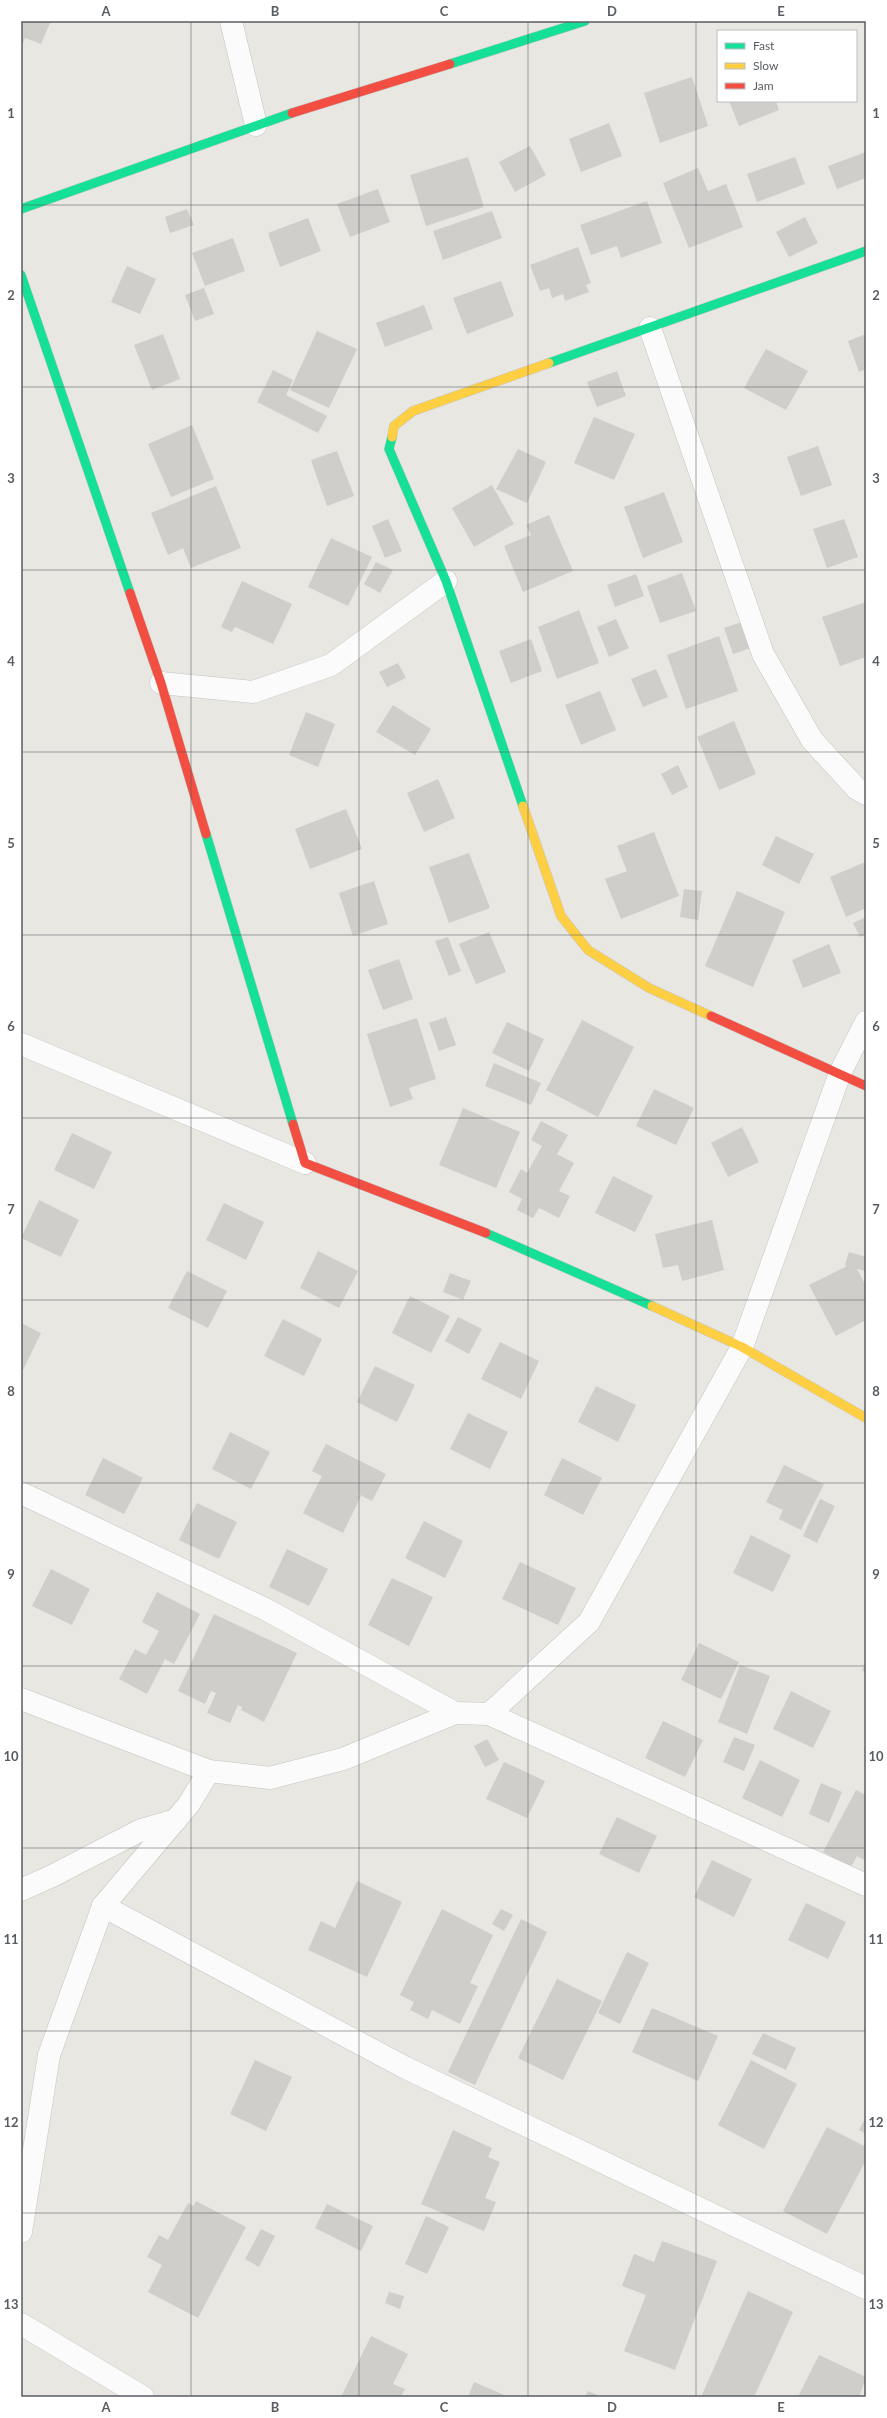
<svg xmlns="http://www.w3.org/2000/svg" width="887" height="2418" viewBox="0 0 887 2418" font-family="Lato,sans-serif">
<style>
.building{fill:#cfcecb}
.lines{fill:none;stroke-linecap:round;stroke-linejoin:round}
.street-casing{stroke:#c5c4c3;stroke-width:23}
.fast-casing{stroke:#c5c6c5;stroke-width:10}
.slow-casing{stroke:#c5c6c5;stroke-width:10}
.jam-casing{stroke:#c5c6c5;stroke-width:10}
.street{stroke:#fcfbfb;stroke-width:22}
.fast{stroke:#16e098;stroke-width:9}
.slow{stroke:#ffcf43;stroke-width:9}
.jam{stroke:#f24e42;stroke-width:9}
.grid{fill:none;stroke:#585c61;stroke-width:1;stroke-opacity:0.55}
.neatline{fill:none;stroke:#585c61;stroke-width:1.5}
.grid-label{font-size:13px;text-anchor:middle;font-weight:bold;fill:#585c61}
</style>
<rect width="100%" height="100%" fill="#e8e7e2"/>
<g class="building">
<polygon points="21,21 51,21 41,44 25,38 21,48"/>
<polygon points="692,77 708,126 660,143 644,93"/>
<polygon points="729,101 776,101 779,110 739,126"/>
<polygon points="609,123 622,156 581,172 569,139"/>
<polygon points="530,146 546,175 515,192 499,162"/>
<polygon points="866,152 866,178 837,189 828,166"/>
<polygon points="468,157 484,207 426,226 410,175"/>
<polygon points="795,157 805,184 757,202 747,174"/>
<polygon points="698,168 708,191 726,184 743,227 689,248 663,183"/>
<polygon points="378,189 390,222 350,237 337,204"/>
<polygon points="647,201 662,243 621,258 617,246 591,255 580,225"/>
<polygon points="187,209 194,225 170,233 165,217"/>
<polygon points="492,211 502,238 443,260 433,231"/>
<polygon points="805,217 818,243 789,257 776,232"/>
<polygon points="308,218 321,251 280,267 268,233"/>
<polygon points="233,238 245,271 205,286 192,253"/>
<polygon points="578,247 591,283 586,285 589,292 565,301 563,294 552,298 549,288 540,291 530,265"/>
<polygon points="127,266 156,279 140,314 111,302"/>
<polygon points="501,281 514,316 467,334 453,298"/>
<polygon points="204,288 214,314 195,321 185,295"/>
<polygon points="424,305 433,329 385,347 376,323"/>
<polygon points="317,331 357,349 329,408 290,390"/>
<polygon points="163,334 180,379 152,390 134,345"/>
<polygon points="866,334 866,369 859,372 848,341"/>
<polygon points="766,349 808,371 786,410 744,388"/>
<polygon points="273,370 293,380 286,395 327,416 318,433 257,402"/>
<polygon points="617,371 626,396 597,407 587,382"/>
<polygon points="594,417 635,434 614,480 574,463"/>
<polygon points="192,425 214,479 171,497 148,444"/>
<polygon points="818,446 832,485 801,496 787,457"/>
<polygon points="518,449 546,462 527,503 496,489"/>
<polygon points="337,451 354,496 327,506 311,460"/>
<polygon points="492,485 514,524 474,547 452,508"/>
<polygon points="216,486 241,548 191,568 183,548 168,555 151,513"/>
<polygon points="664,492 683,542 643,558 624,507"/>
<polygon points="549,515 573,571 523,592 504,546 531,535 526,525"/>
<polygon points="388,519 402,551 385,558 372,526"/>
<polygon points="844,519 858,557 827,568 813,529"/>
<polygon points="331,538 372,557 348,606 308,587"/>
<polygon points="376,562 393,570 380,593 364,584"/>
<polygon points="682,573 696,611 660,623 647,586"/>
<polygon points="636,574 644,596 615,607 607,585"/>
<polygon points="242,581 292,604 273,644 235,627 232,632 221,627"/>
<polygon points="866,602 866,657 840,666 822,617"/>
<polygon points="579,610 599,663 557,679 538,627"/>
<polygon points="616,619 629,648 609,657 597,627"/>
<polygon points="742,622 751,648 733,654 724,628"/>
<polygon points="719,636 738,691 686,709 667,655"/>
<polygon points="531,639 542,671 511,683 499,651"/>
<polygon points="398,663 406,678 387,687 379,672"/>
<polygon points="656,669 668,697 643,707 631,679"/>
<polygon points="600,691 616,730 581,745 565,705"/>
<polygon points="393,705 431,729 415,755 376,732"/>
<polygon points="306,712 335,724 318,767 289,755"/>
<polygon points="734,721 756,774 719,790 697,737"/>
<polygon points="678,765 688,787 672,795 661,774"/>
<polygon points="438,779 455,818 424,832 407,793"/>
<polygon points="346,809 362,849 310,869 295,829"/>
<polygon points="654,832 679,896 621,919 605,879 627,871 617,846"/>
<polygon points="776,836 814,854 799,884 762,865"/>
<polygon points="469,853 490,908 449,923 429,867"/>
<polygon points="865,862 866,908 846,917 830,877"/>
<polygon points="374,881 388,924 353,936 339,893"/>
<polygon points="684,889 702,891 698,920 680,917"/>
<polygon points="737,891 785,912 753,987 705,966"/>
<polygon points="866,917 866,934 860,937 853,923"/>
<polygon points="489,932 506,972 476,984 459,944"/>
<polygon points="448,937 461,971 449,976 435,941"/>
<polygon points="829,944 841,973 803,988 792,960"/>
<polygon points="399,959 413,999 383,1010 368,970"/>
<polygon points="446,1017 456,1045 439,1051 429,1023"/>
<polygon points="417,1018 436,1079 409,1088 413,1099 390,1107 367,1034"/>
<polygon points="582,1020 634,1047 598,1117 546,1090"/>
<polygon points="507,1022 544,1039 529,1071 492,1053"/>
<polygon points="494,1063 541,1083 531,1105 485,1086"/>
<polygon points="654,1089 694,1108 676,1145 636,1126"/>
<polygon points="463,1108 520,1132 496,1188 439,1165"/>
<polygon points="541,1121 568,1135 557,1154 574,1163 559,1191 570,1196 559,1218 539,1208 533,1218 517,1210 522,1199 509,1192 521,1169 527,1173 542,1146 531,1140"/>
<polygon points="742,1127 759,1162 728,1177 711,1143"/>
<polygon points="72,1133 112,1152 94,1189 54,1170"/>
<polygon points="613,1176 653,1196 635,1232 595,1213"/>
<polygon points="39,1200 79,1220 61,1257 21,1238"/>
<polygon points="224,1203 264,1222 246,1260 206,1240"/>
<polygon points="712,1220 724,1270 682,1281 678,1265 663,1268 655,1234"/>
<polygon points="318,1251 358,1271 339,1308 300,1288"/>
<polygon points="849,1252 866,1257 866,1271 857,1269 866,1286 866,1320 836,1336 809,1285 847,1266 845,1265"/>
<polygon points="187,1271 227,1291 208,1328 168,1308"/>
<polygon points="450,1273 471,1281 463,1300 443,1292"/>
<polygon points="410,1296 450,1316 431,1353 392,1333"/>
<polygon points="458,1317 482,1329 469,1354 445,1341"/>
<polygon points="283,1319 322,1339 304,1376 264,1356"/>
<polygon points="21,1323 41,1333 23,1370 21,1369"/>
<polygon points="500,1342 539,1361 521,1399 481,1379"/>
<polygon points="375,1366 415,1385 397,1422 357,1402"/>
<polygon points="596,1386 636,1405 618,1442 578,1422"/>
<polygon points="468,1413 508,1432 490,1469 450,1449"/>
<polygon points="230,1432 270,1452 251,1489 212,1469"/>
<polygon points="326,1444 386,1474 372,1501 352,1491 361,1496 343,1533 303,1513 322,1476 312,1471"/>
<polygon points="103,1458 143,1478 124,1514 85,1495"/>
<polygon points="562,1458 602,1478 583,1515 544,1495"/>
<polygon points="784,1465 824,1484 801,1530 779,1519 783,1510 766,1502"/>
<polygon points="820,1499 835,1506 817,1543 803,1536"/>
<polygon points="197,1503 237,1522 219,1559 179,1540"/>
<polygon points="424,1521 463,1541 445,1578 405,1558"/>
<polygon points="751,1535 791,1555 773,1592 733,1573"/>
<polygon points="287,1549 328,1569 309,1606 269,1587"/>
<polygon points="520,1562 576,1588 558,1625 502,1599"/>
<polygon points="51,1569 90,1589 72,1625 32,1606"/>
<polygon points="392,1578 433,1597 409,1646 368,1625"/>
<polygon points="157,1592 200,1614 174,1664 165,1659 147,1694 119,1679 135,1649 146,1655 159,1631 142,1622"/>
<polygon points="214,1614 297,1653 264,1722 241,1710 242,1707 238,1705 230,1723 207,1713 216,1693 211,1691 205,1704 178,1691"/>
<polygon points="699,1643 739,1662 721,1699 681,1680"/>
<polygon points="866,1663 866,1673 862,1670"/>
<polygon points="740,1665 770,1676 747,1734 718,1722"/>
<polygon points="791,1691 831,1711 813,1748 773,1729"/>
<polygon points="663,1721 703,1740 685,1777 645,1758"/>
<polygon points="734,1737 755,1745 744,1771 723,1762"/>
<polygon points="487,1739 499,1760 485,1767 474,1746"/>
<polygon points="760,1760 800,1780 782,1817 742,1798"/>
<polygon points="504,1762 545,1781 527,1818 486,1799"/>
<polygon points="821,1783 842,1792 829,1823 809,1814"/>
<polygon points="856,1790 866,1795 866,1861 857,1856 851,1867 823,1852"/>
<polygon points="617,1817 657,1836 639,1873 599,1854"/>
<polygon points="712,1860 752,1879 734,1917 694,1897"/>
<polygon points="357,1881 402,1902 367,1977 308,1950 321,1921 335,1928"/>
<polygon points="806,1903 846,1922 828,1959 788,1940"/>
<polygon points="442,1909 493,1935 470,1983 478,1986 460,2024 432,2010 428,2019 410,2010 414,2002 400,1995"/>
<polygon points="501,1909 513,1915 504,1931 492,1924"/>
<polygon points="521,1919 547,1932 475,2085 448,2072"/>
<polygon points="627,1952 649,1963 620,2024 598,2013"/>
<polygon points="557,1979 602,2001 563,2080 518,2058"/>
<polygon points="652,2008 718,2036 698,2081 632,2052"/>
<polygon points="763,2033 796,2048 786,2070 752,2054"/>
<polygon points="255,2060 292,2077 266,2131 230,2114"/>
<polygon points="751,2060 797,2084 764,2149 718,2125"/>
<polygon points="866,2117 866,2134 859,2130"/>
<polygon points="827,2127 866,2147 866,2160 827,2234 783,2211"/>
<polygon points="453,2130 492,2148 488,2157 500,2162 485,2198 496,2202 484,2231 421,2204"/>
<polygon points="196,2201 246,2227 198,2318 148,2292 162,2265 147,2257 159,2235 168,2240 188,2203 194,2206"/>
<polygon points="327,2204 373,2226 361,2251 315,2228"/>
<polygon points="426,2216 449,2227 427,2274 405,2264"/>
<polygon points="261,2229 275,2236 259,2267 245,2259"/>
<polygon points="662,2241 717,2261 675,2370 624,2351 646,2295 622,2286 634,2254 654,2262"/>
<polygon points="748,2291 793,2312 754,2397 701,2397"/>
<polygon points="389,2292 404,2296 400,2309 385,2303"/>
<polygon points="371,2336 408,2354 393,2384 405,2389 401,2397 341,2397"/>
<polygon points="819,2355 866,2377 860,2395 864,2397 798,2397"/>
<polygon points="474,2382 509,2397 468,2397"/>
<polygon points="588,2391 602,2397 585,2397"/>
</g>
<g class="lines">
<defs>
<g id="street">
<polyline points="231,21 256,125"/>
<polyline points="650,328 763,654 812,740 857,789 866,794"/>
<polyline points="161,683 253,692 331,665 446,581"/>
<polyline points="21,1044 305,1163"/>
<polyline points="21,1493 265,1609 455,1713"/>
<polyline points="21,1699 209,1771 270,1778 343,1759 455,1713 489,1714 589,1622 742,1347 840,1073 866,1022"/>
<polyline points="489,1714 866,1885"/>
<polyline points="21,1890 52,1876 141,1830 176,1820"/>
<polyline points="103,1906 404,2067 866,2288"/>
<polyline points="21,2232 49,2055 103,1906 189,1804 209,1771"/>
<polyline points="21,2324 143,2397"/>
</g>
<g id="fast">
<polyline points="450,64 585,21"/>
<polyline points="21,209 292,113"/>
<polyline points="21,275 130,593"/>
<polyline points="549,363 866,251"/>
<polyline points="392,437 389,449 446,581 523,806"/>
<polyline points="206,834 293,1124"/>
<polyline points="486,1233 652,1306"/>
</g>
<g id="slow">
<polyline points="392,437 394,426 413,411 549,363"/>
<polyline points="523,806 561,916 588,950 649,988 711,1016"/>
<polyline points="652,1306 742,1347 866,1418"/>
</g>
<g id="jam">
<polyline points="292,113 450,64"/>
<polyline points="130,593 161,683 206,834"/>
<polyline points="711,1016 866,1086"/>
<polyline points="293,1124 305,1163 486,1233"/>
</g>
</defs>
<use href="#street" class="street-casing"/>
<use href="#fast" class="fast-casing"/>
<use href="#slow" class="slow-casing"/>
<use href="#jam" class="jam-casing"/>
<use href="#street" class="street"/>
<use href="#fast" class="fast"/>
<use href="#slow" class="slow"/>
<use href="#jam" class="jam"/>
</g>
<path class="grid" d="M191,21V2397M359,21V2397M528,21V2397M696,21V2397M21,205H866M21,387H866M21,570H866M21,752H866M21,935H866M21,1118H866M21,1300H866M21,1483H866M21,1666H866M21,1848H866M21,2031H866M21,2213H866"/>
<rect width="887" height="2418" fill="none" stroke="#ffffff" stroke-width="44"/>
<rect x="717" y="30" width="140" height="72" fill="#ffffff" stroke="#bcbec0"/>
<rect x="725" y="43" width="20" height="6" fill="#16e098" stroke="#bcbec0"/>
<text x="753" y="50" font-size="12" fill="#585c61">Fast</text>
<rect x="725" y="63" width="20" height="6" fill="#ffcf43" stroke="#bcbec0"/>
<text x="753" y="70" font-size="12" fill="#585c61">Slow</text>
<rect x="725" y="83" width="20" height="6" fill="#f24e42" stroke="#bcbec0"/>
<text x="753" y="90" font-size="12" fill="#585c61">Jam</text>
<rect x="22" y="22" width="843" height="2374" class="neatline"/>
<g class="grid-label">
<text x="106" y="16">A</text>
<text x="275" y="16">B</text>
<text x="444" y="16">C</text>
<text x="612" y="16">D</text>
<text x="781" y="16">E</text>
<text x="11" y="118">1</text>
<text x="876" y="118">1</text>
<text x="11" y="300">2</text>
<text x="876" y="300">2</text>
<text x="11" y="483">3</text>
<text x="876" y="483">3</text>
<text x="11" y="666">4</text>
<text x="876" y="666">4</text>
<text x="11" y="848">5</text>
<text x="876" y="848">5</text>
<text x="11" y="1031">6</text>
<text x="876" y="1031">6</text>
<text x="11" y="1214">7</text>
<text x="876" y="1214">7</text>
<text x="11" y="1396">8</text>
<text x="876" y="1396">8</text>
<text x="11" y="1579">9</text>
<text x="876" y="1579">9</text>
<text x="11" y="1761">10</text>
<text x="876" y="1761">10</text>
<text x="11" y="1944">11</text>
<text x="876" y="1944">11</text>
<text x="11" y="2127">12</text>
<text x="876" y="2127">12</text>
<text x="11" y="2309">13</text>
<text x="876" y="2309">13</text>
<text x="106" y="2412">A</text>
<text x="275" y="2412">B</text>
<text x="444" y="2412">C</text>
<text x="612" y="2412">D</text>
<text x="781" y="2412">E</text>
</g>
</svg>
